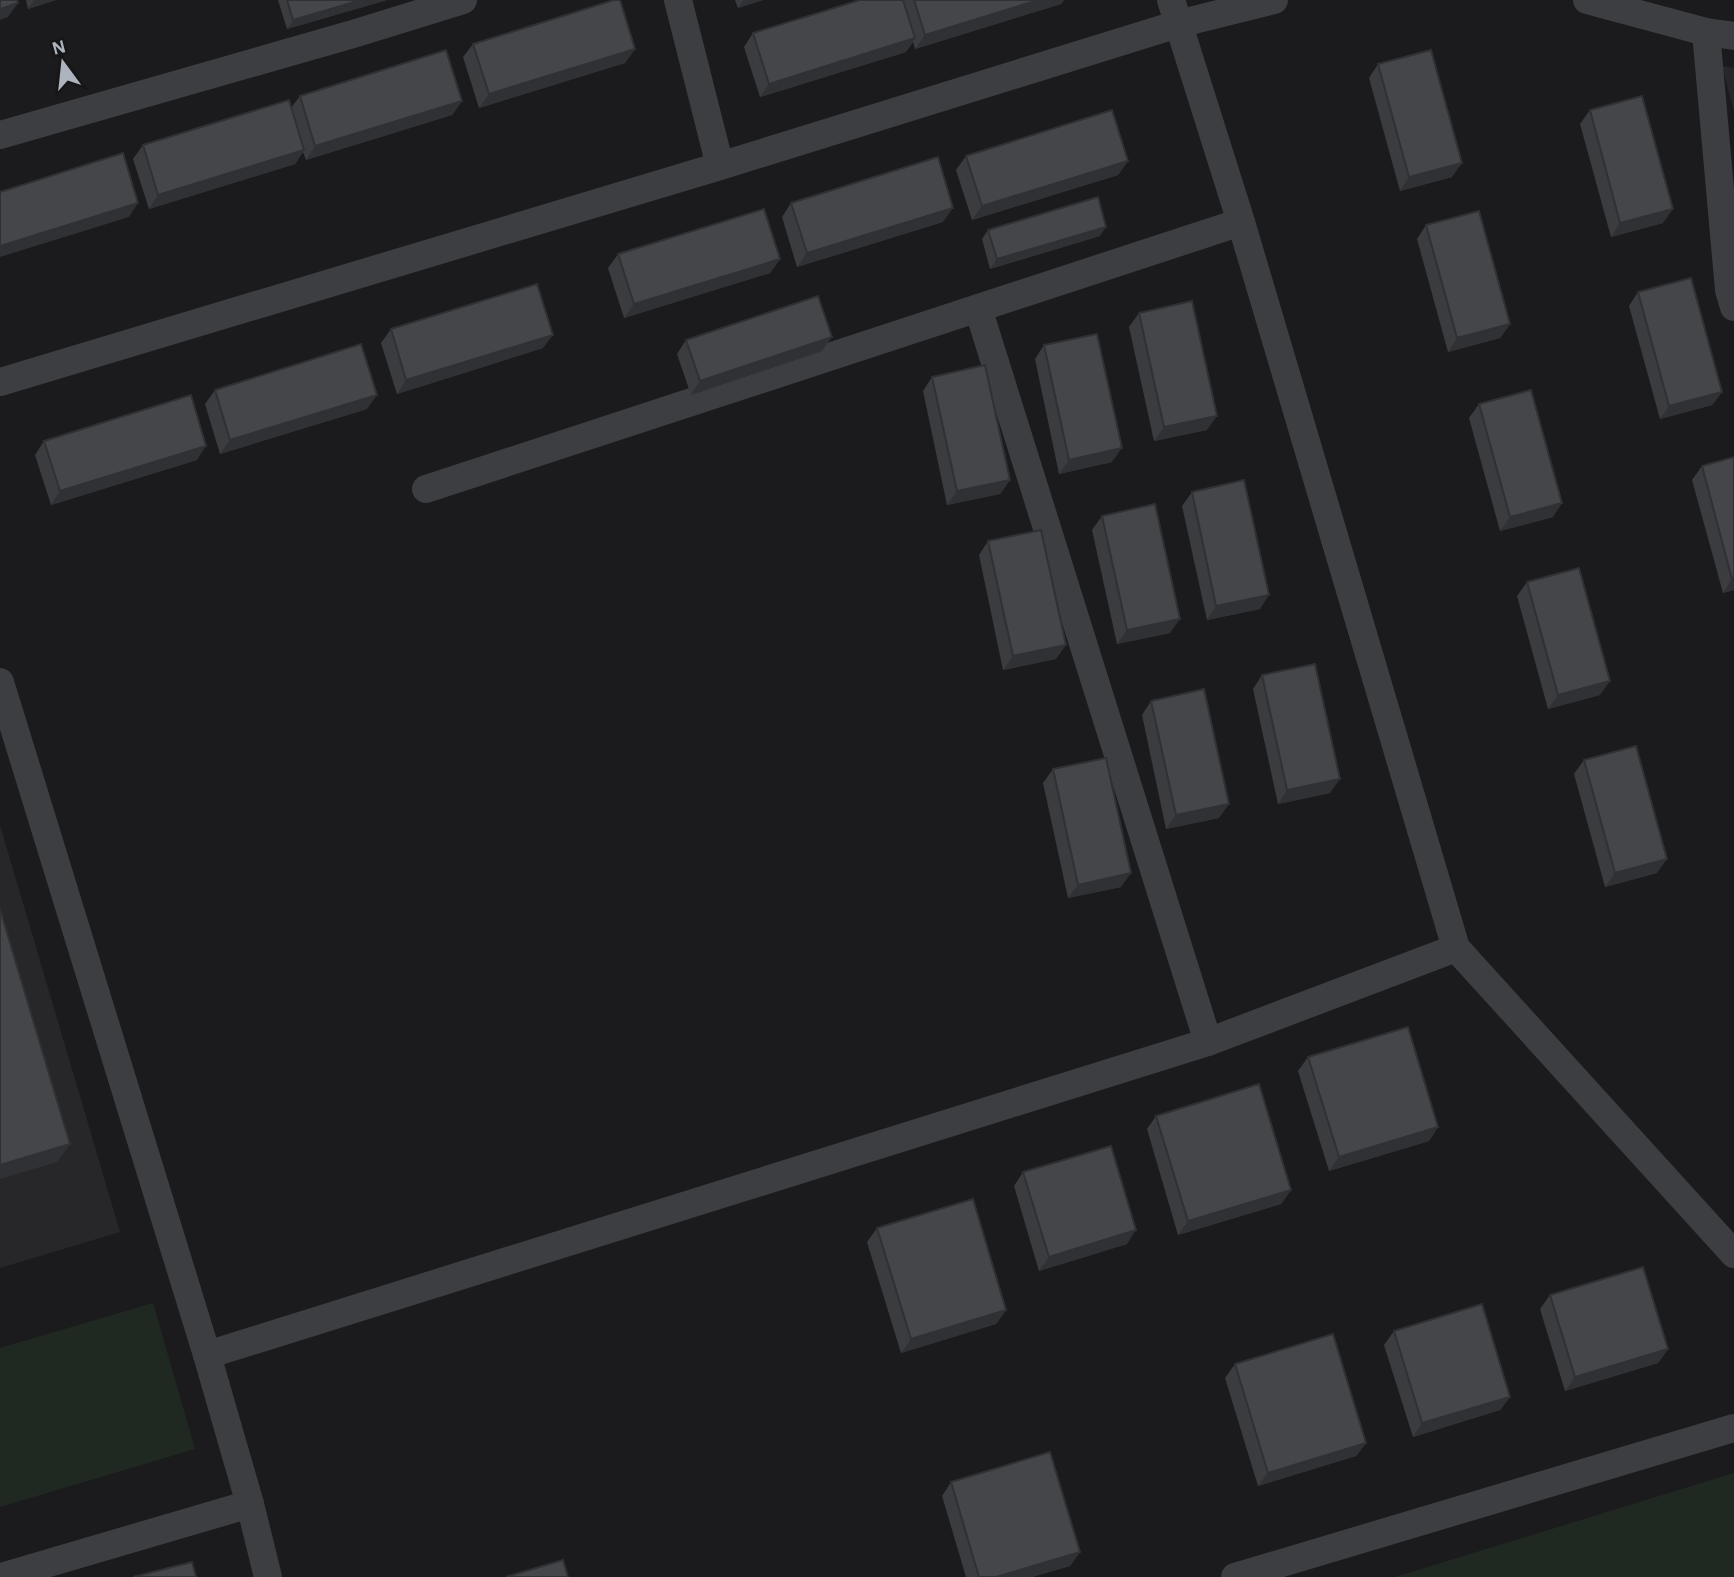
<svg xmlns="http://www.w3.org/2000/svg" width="1734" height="1577" viewBox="0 0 1734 1577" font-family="'Alegreya Sans',sans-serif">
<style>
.built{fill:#27272a}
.green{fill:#202921}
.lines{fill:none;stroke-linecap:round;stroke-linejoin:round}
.minor{stroke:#3c3e42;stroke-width:28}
.wall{fill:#3b3c40}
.shaded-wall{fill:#303134}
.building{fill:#45464a;stroke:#303134;stroke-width:2}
</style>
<rect width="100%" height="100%" fill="#1b1b1d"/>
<g class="built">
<polygon points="1722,66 1734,68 1734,112"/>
<polygon points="0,825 120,1232 0,1268"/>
</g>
<g class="green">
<polygon points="153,1303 195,1449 0,1507 0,1348"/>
<polygon points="1734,1473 1734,1577 1395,1577"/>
</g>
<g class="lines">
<g class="minor">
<polyline points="678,0 720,166"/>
<polyline points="1171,0 1241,222 1456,948 1734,1254"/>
<polyline points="1587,0 1706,32 1734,36"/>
<polyline points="1706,32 1729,290 1734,307"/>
<polyline points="0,135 353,34 463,0"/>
<polyline points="978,308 1208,1042"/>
<polyline points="0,382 720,166 1178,24 1274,0"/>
<polyline points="426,489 1241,222"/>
<polyline points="0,682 207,1355 250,1504 268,1577"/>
<polyline points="207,1355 1208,1042 1456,948"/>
<polyline points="1,1577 250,1504"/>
<polyline points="1235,1577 1734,1428"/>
</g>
</g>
<g class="wall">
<polygon points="26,0 56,0 28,9"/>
<polygon points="278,0 387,0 287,29"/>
<polygon points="735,0 763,0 738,8"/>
<polygon points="860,0 1064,0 1061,4 915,49 913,42 906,52 760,97 744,47 753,33"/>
<polygon points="473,44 635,49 625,63 479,108 463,57"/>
<polygon points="1378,64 1452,177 1400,191 1369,78"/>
<polygon points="300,96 462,101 452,115 306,160 303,152 295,164 149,209 133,159 143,145 291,108"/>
<polygon points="1590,110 1663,223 1611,237 1580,124"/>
<polygon points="966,156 1128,161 1118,175 972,220 956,170"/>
<polygon points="791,203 943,222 797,267 782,217"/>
<polygon points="1426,225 1510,324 1500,338 1448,352 1417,239"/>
<polygon points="988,230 1100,236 990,269 982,239"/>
<polygon points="618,254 780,259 770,273 624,318 608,268"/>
<polygon points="1638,292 1722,392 1712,405 1660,419 1629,306"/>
<polygon points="1139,313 1207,430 1154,441 1129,327"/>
<polygon points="391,329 543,348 397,394 381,343"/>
<polygon points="686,340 822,351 691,395 677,354"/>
<polygon points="1044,345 1112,462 1059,474 1035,359"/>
<polygon points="932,377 1010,480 1000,494 947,505 923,391"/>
<polygon points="215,390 367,409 220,454 205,404"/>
<polygon points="1479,404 1553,517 1500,531 1469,418"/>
<polygon points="44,441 197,460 51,505 35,455"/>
<polygon points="1734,457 1734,590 1723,593 1692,480 1702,466"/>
<polygon points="1192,492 1260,609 1207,620 1182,506"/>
<polygon points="1102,516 1170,633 1117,644 1092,530"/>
<polygon points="988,541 1056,659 1003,670 979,555"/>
<polygon points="1527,582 1600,695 1548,709 1517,596"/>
<polygon points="1262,675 1330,793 1278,804 1253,689"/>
<polygon points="1151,701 1219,818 1166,829 1142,715"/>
<polygon points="1584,760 1657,873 1605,887 1574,774"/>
<polygon points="1053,769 1121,887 1068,898 1043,783"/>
<polygon points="1308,1057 1438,1127 1429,1141 1329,1171 1298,1071"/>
<polygon points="1156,1116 1291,1190 1281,1204 1178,1235 1147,1129"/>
<polygon points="1023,1172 1127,1244 1039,1271 1014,1186"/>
<polygon points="877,1228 1006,1310 996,1324 901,1353 867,1242"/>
<polygon points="1550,1295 1668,1349 1658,1363 1565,1391 1540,1309"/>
<polygon points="1394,1331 1510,1397 1500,1410 1413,1437 1384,1345"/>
<polygon points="1235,1364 1366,1443 1356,1456 1258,1486 1225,1378"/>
<polygon points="951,1482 1080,1552 1070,1566 1032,1577 966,1577 942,1496"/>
</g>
<g class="shaded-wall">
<polygon points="34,0 56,0 28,9"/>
<polygon points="361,0 387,0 287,29 293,20"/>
<polygon points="743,0 763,0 738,8"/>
<polygon points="1038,0 1064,0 1061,4 915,49 925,35"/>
<polygon points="18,3 8,17 0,20 0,9"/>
<polygon points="915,38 906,52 760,97 769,84"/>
<polygon points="635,49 625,63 479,108 489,94"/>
<polygon points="462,101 452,115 306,160 315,146"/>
<polygon points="304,150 295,164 149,209 158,195"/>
<polygon points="1128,161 1118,175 972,220 982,206"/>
<polygon points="1462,163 1452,177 1400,191 1409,177"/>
<polygon points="138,203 129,217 0,257 0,246"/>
<polygon points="953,208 943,222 797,267 807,253"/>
<polygon points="1673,209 1663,223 1611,237 1620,223"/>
<polygon points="1106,227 1100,236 990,269 997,259"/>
<polygon points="780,259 770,273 624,318 634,304"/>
<polygon points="1510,324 1500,338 1448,352 1457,338"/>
<polygon points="553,335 543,348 397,394 406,380"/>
<polygon points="832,337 822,351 691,395 700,381"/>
<polygon points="1722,392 1712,405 1660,419 1669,406"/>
<polygon points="377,395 367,409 220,454 230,440"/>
<polygon points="1217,416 1207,430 1154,441 1164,427"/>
<polygon points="206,446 197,460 51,505 60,491"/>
<polygon points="1122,448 1112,462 1059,474 1069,460"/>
<polygon points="1010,480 1000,494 947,505 957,491"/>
<polygon points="1562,503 1553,517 1500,531 1510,517"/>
<polygon points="1732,579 1734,579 1734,590 1723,593"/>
<polygon points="1269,595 1260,609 1207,620 1216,606"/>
<polygon points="1180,619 1170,633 1117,644 1127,630"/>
<polygon points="1066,645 1056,659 1003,670 1013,656"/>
<polygon points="1610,681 1600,695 1548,709 1558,695"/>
<polygon points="1340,779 1330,793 1278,804 1287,790"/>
<polygon points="1229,804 1219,818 1166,829 1176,815"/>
<polygon points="1667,859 1657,873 1605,887 1615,873"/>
<polygon points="1131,873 1121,887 1068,898 1078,885"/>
<polygon points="1438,1127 1429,1141 1329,1171 1339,1157"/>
<polygon points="70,1144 57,1162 0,1179 0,1165"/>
<polygon points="1291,1190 1281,1204 1178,1235 1188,1221"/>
<polygon points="1136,1230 1127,1244 1039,1271 1049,1257"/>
<polygon points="1006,1310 996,1324 901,1353 911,1339"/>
<polygon points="1668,1349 1658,1363 1565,1391 1575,1377"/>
<polygon points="1510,1397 1500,1410 1413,1437 1422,1423"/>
<polygon points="1366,1443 1356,1456 1258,1486 1268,1473"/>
<polygon points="1080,1552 1070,1566 1032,1577 996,1577"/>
</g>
<g class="building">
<polygon points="0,0 17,0 18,3 0,9"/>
<polygon points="287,0 361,0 293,20"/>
<polygon points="614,0 620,0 635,49 489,94 473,44"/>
<polygon points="860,0 903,0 915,38 769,84 753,33"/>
<polygon points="914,0 1038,0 925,35"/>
<polygon points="446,50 462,101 315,146 300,96"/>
<polygon points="1431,50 1462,163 1409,177 1378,64"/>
<polygon points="1642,96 1673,209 1620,223 1590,110"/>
<polygon points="289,100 304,150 158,195 143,145"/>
<polygon points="1112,110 1128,161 982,206 966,156"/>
<polygon points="123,153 138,203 0,246 0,192"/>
<polygon points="938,157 953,208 807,253 791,203"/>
<polygon points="1098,197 1106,227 997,259 988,230"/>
<polygon points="764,209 780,259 634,304 618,254"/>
<polygon points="1479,211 1510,324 1457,338 1426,225"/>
<polygon points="1691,278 1722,392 1669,406 1638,292"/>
<polygon points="537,284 553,335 406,380 391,329"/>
<polygon points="818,296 832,337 700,381 686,340"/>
<polygon points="1192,301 1217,416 1164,427 1139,313"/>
<polygon points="1097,334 1122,448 1069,460 1044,345"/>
<polygon points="361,344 377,395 230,440 215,390"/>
<polygon points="985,365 1010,480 957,491 932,377"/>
<polygon points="1531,390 1562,503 1510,517 1479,404"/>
<polygon points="191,395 206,446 60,491 44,441"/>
<polygon points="1734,457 1734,579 1732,579 1702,466"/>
<polygon points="1244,480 1269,595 1216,606 1192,492"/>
<polygon points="1155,504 1180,619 1127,630 1102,516"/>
<polygon points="1041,530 1066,645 1013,656 988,541"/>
<polygon points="1579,568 1610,681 1558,695 1527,582"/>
<polygon points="1315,664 1340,779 1287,790 1262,675"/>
<polygon points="1204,689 1229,804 1176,815 1151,701"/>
<polygon points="1636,746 1667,859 1615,873 1584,760"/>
<polygon points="1106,758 1131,873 1078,885 1053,769"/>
<polygon points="0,909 70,1144 0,1165"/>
<polygon points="1408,1027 1438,1127 1339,1157 1308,1057"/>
<polygon points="1259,1084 1291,1190 1188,1221 1156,1116"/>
<polygon points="1111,1146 1136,1230 1049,1257 1023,1172"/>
<polygon points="973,1199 1006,1310 911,1339 877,1228"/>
<polygon points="1643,1267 1668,1349 1575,1377 1550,1295"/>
<polygon points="1482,1304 1510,1397 1422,1423 1394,1331"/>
<polygon points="1333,1334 1366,1443 1268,1473 1235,1364"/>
<polygon points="1050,1452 1080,1552 996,1577 979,1577 951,1482"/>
<polygon points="563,1560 568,1577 506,1577"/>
<polygon points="192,1562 196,1577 133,1577"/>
</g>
<g transform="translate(63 63) rotate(345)" stroke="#161618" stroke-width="5" paint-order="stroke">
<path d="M0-5L12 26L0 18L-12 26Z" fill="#adb4bd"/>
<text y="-10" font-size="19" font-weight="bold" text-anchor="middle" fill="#adb4bd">N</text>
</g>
</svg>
